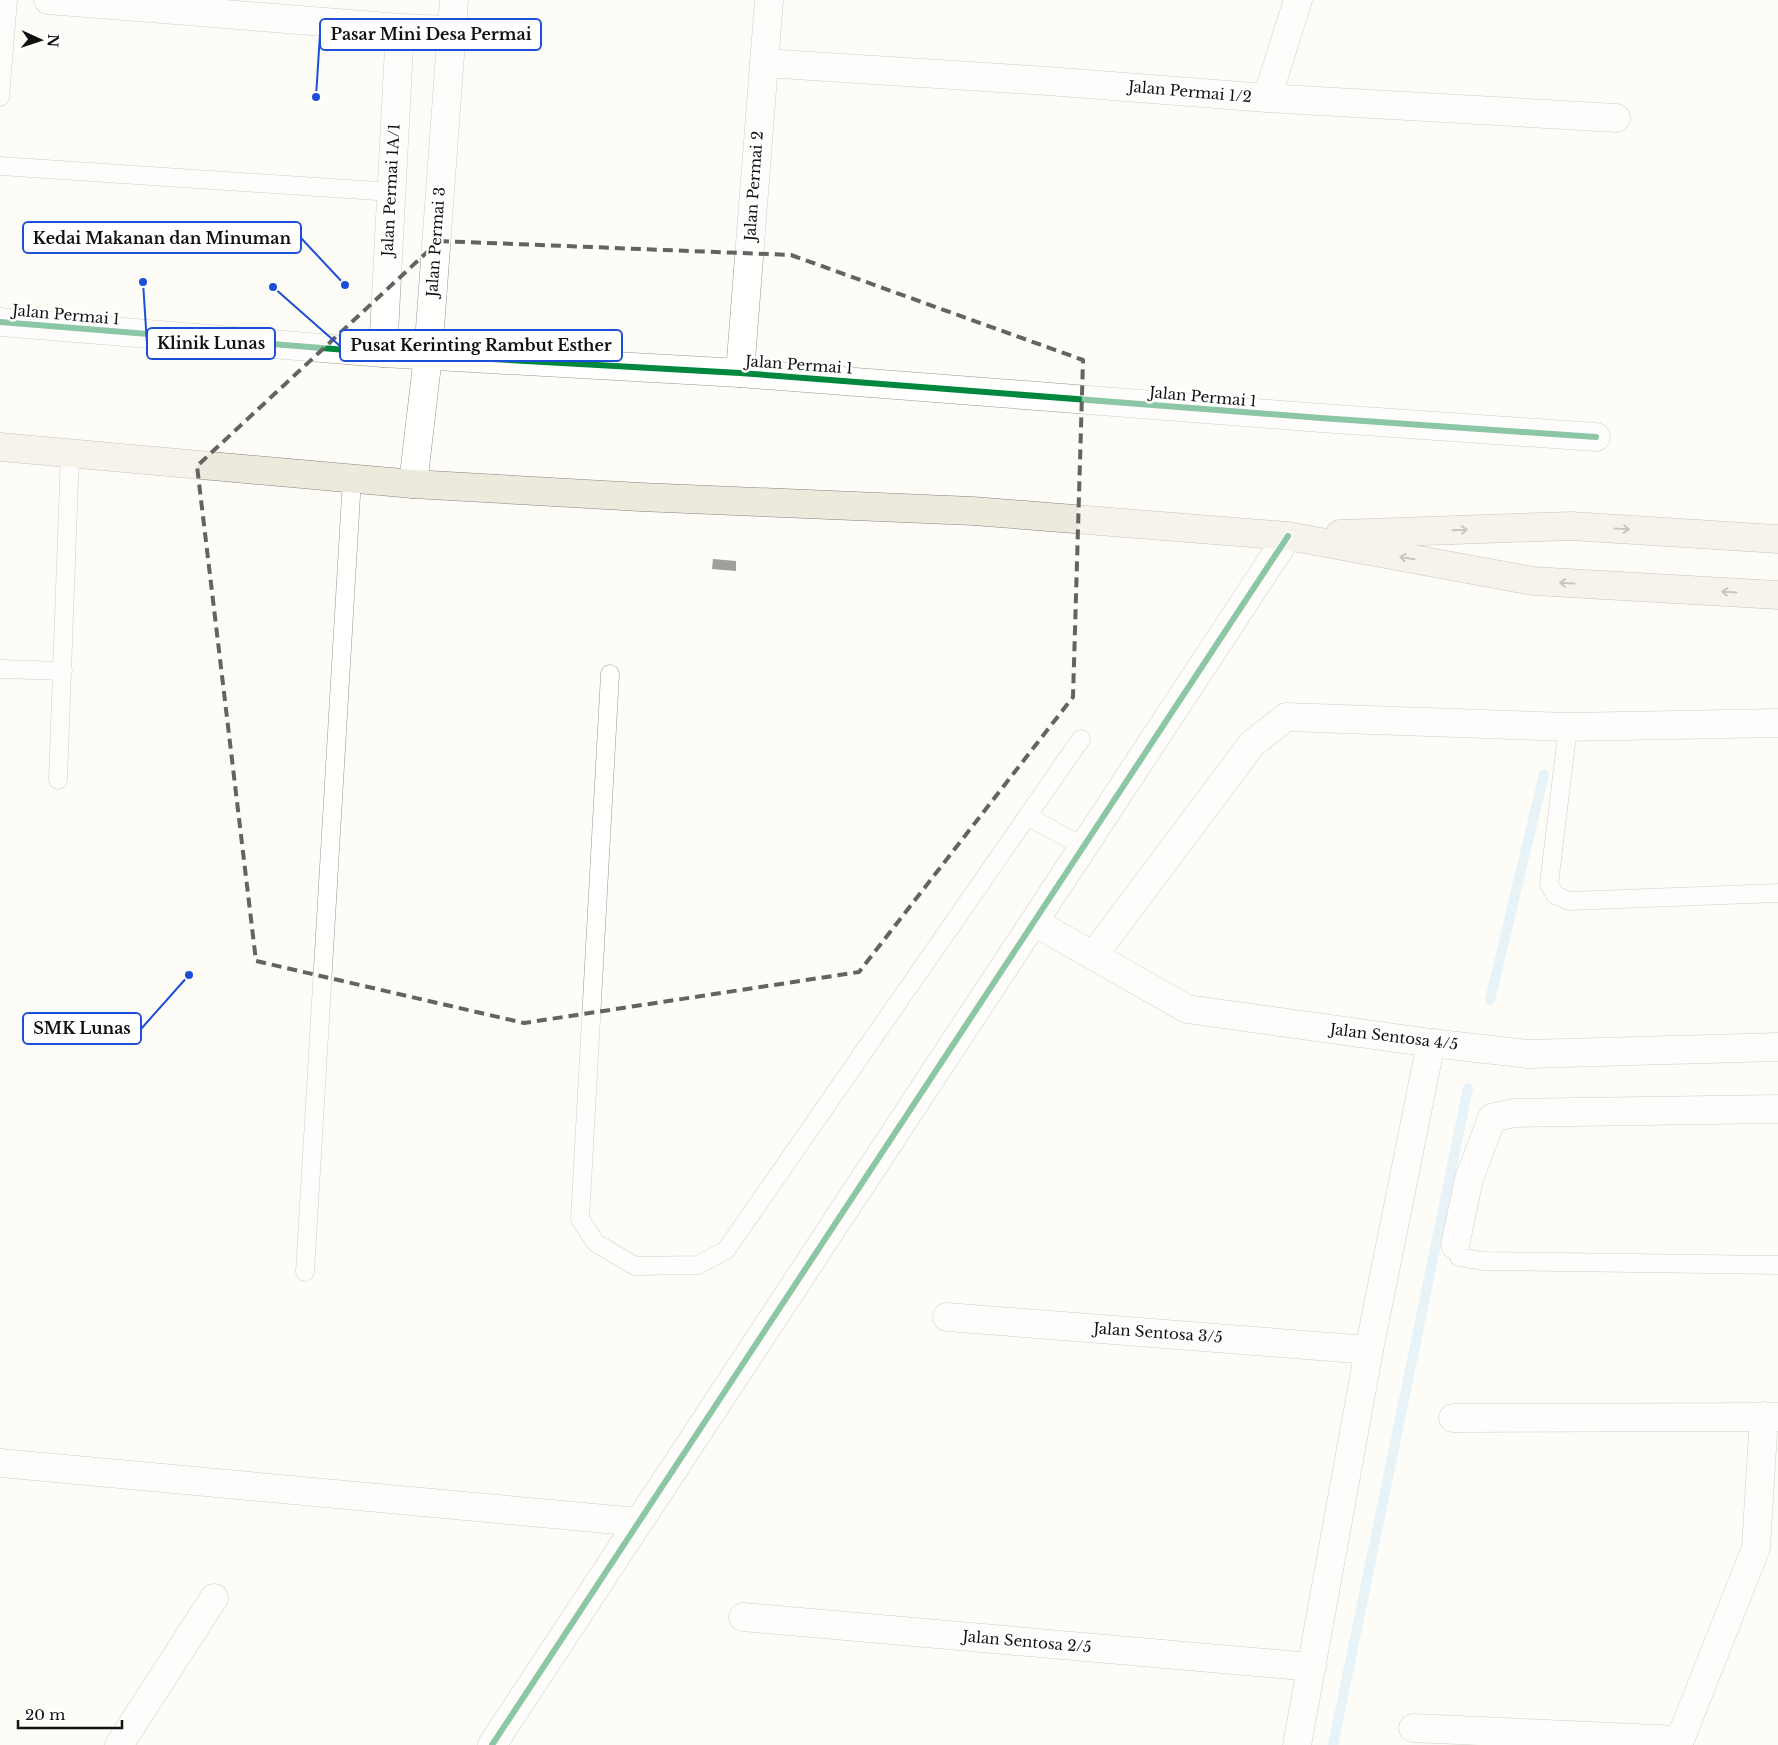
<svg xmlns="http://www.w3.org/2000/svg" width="1778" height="1745" viewBox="0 0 1778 1745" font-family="'Libre Baskerville',serif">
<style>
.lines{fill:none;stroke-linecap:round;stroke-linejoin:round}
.stream{stroke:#cde8f7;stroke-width:10}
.building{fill:#a19f9c}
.service-casing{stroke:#979795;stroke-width:19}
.minor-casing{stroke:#979795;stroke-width:29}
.primary-casing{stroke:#858482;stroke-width:29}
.service{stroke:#fffffe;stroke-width:18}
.minor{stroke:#fffffe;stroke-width:28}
.primary{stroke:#ede9dc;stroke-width:28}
.cycleway-casing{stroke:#fff;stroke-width:9}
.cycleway{stroke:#00873e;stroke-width:6}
.oneway{stroke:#8a8881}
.marked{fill:none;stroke:#646362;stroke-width:4;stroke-dasharray:10 6;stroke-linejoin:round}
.labels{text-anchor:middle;stroke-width:5;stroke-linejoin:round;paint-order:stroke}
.street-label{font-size:15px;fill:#111;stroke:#fff}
.leader{fill:none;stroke:#1d4ed8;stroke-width:2}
.callout-dot{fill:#1d4ed8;stroke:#fff;stroke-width:2}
.callout{fill:#fff;stroke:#1d4ed8;stroke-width:2}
.callout-label{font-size:16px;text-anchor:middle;font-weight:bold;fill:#111}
</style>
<rect width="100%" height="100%" fill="#fdfcf7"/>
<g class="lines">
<g class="stream">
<polyline points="1490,1000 1544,774"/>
<polyline points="1333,1745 1468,1088"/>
</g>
</g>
<polygon class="building" points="713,559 736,561 736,571 712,569"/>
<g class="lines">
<defs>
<g id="service">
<polyline points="0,97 8,0"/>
<polyline points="0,166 392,192"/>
<polyline points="0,669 63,671"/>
<polyline points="610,674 580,1219 596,1243 635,1266 698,1265 726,1250 1081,739"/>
<polyline points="1568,727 1549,884 1555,895 1569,901 1778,893"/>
<polyline points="58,780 70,453"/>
<polyline points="1027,816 1084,847"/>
<polyline points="1455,1245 1459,1257 1482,1261 1778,1265"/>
<polyline points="305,1272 352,479"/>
</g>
<g id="minor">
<polyline points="48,0 400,28 452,30"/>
<polyline points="764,63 1048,81 1267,98 1616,118"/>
<polyline points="1267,98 1298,0"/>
<polyline points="0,322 383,353 740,373 1321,418 1596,437"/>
<polyline points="383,353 400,28"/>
<polyline points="740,373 769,0"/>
<polyline points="413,484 428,356 454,0"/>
<polyline points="1034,922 1187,1009 1431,1043 1528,1054 1778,1047"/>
<polyline points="1093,956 1252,744 1286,717 1568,727 1778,723"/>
<polyline points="1455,1245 1469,1179 1492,1118 1514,1113 1778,1109"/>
<polyline points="947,1317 1369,1350"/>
<polyline points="1453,1418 1778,1417"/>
<polyline points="0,1463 638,1522"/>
<polyline points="743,1617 1312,1667"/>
<polyline points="1413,1728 1679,1740"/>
<polyline points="119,1745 214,1598"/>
<polyline points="492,1745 1288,536"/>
<polyline points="1297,1745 1369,1350 1431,1043"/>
<polyline points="1678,1745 1756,1548 1764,1416"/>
</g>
<g id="primary">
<polyline points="0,447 413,484 640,497 973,511 1288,536 1533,581 1778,595"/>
<polyline points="1340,534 1571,526 1778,539"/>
</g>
</defs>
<use href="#service" class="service-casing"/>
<use href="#minor" class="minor-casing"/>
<use href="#primary" class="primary-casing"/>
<use href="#service" class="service"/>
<use href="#minor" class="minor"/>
<use href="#primary" class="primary"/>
<defs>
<g id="cycleway">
<polyline points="0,322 383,353 740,373 1321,418 1596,437"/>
<polyline points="492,1745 1288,536"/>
</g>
</defs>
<use href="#cycleway" class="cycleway-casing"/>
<use href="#cycleway" class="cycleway"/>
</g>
<defs><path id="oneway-shaft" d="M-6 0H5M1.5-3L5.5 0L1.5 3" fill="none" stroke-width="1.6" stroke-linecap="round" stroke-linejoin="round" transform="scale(1.25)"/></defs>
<g class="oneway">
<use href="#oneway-shaft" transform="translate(1622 529) rotate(3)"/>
<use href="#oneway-shaft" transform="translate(1460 530) rotate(-2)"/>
<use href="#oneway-shaft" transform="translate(1407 558) rotate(-170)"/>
<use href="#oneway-shaft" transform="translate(1567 583) rotate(-177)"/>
<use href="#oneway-shaft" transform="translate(1729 592) rotate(-177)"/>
</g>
<path d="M0 0H1778V1745H0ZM439,241L791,255L1083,360L1073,697L859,972L524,1023L256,961L197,466Z" fill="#fdfcf7" fill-opacity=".55" fill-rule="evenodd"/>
<path class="marked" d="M439,241L791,255L1083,360L1073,697L859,972L524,1023L256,961L197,466Z"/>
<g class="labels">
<g class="street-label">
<text transform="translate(1190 92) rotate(5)" y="5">Jalan Permai 1/2</text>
<text transform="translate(754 186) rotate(-86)" y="5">Jalan Permai 2</text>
<text transform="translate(391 190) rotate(-87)" y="5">Jalan Permai 1A/1</text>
<text transform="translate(436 242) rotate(-86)" y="5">Jalan Permai 3</text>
<text transform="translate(66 315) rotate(5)" y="5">Jalan Permai 1</text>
<text transform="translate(799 365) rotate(4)" y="5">Jalan Permai 1</text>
<text transform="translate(1203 397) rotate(5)" y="5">Jalan Permai 1</text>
<text transform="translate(1394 1037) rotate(7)" y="5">Jalan Sentosa 4/5</text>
<text transform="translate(1158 1333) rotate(4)" y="5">Jalan Sentosa 3/5</text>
<text transform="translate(1027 1642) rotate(5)" y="5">Jalan Sentosa 2/5</text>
</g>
</g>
<path class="leader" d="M316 97L320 34M345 285L301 238M143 282L147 344M273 287L340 346M189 975L141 1029"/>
<g class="callout-dot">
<circle cx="316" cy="97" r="5"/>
<circle cx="345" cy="285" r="5"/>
<circle cx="143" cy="282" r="5"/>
<circle cx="273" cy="287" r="5"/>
<circle cx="189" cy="975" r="5"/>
</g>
<g class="callout">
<rect x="320" y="19" width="221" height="31" rx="5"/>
<rect x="23" y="222" width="278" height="31" rx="5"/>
<rect x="147" y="328" width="128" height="31" rx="5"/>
<rect x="340" y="330" width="282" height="31" rx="5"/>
<rect x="23" y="1013" width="118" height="31" rx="5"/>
</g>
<g class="callout-label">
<text x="431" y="40">Pasar Mini Desa Permai</text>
<text x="162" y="244">Kedai Makanan dan Minuman</text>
<text x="211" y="349">Klinik Lunas</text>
<text x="481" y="351">Pusat Kerinting Rambut Esther</text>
<text x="82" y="1034">SMK Lunas</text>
</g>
<g transform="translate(40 40) rotate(93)" stroke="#ffffff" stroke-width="4" paint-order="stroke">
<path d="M0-4L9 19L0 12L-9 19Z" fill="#111111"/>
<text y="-8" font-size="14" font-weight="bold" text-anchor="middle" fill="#111111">N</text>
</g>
<path d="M18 1720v8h104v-8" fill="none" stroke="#111111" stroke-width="2.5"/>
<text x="25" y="1720" font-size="15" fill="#111111" stroke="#ffffff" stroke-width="4" paint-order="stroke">20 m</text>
</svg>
